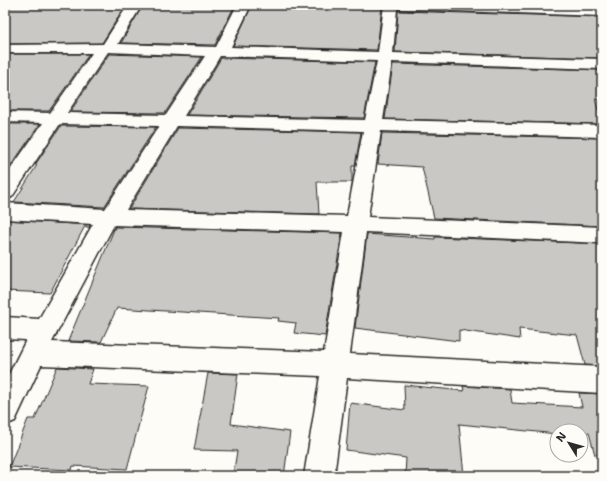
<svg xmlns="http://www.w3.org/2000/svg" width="607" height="481" viewBox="0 0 607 481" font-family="'Shantell Sans',sans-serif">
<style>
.building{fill:#c9c8c4;stroke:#2b2b2b}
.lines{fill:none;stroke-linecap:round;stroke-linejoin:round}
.minor-casing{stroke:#2b2b2b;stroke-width:3}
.minor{fill:#fdfcf7;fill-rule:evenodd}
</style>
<rect width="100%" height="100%" fill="#fdfcf7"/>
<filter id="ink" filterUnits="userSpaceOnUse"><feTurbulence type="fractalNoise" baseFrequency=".025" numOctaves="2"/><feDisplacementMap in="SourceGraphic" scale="8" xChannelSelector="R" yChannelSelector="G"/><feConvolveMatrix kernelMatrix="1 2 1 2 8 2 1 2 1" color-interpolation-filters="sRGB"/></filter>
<g filter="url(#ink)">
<g class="building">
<polygon points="78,5 126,5 102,43 5,44 5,6"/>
<polygon points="143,5 235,5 215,45 121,43"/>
<polygon points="252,5 382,6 377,50 233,46"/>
<polygon points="398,11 602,17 602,58 395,52"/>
<polygon points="5,54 89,54 49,111 5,111"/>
<polygon points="109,54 202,57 165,113 70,112"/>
<polygon points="221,58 375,62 364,118 187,115"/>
<polygon points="393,64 602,70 602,100 595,99 602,124 385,119"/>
<polygon points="5,124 40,124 12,164 5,164"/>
<polygon points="61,126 156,127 104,207 14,202 37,165 35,165"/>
<polygon points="178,128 361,132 355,166 352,166 352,182 317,182 319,214 129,209"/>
<polygon points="382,133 602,138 602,226 434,218 422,167 378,164"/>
<polygon points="5,220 90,225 89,228 85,226 50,293 5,291"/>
<polygon points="115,227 342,233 325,336 294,333 296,323 278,321 279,318 117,308 101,342 68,341"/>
<polygon points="367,234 435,239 435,237 602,244 602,366 585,365 577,335 519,329 520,339 459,330 459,341 355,328"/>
<polygon points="57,367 93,369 88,384 149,386 127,469 73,466 72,470 9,467 28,419 35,419"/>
<polygon points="208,373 238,374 231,424 290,432 284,476 233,476 237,451 194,450"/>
<polygon points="404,385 464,391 463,386 510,389 512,403 582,407 579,393 602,394 602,454 595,455 589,433 585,433 586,437 581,436 581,431 557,431 557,434 459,424 464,476 405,476 406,458 346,450 350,403 405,410"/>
</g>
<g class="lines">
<defs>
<path id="minor" d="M128,5H142L118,44L216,47L237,5H251L231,47L378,52L384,5H514L602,8V16L397,9L393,53L602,59V69L392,62L383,120L602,125V137L381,131L368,217L602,227V243L366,232L350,354L602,367V393L347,378L334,476H304L320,376L41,365L15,421L5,425V382L26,340L5,339V317L39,319L93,224L5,219V203L105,209L159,126L60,124L12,197L5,199V177L43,123L5,122V112L50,113L92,53H5V45L103,44ZM108,52L205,56L166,115L67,113ZM220,56L377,61L365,120L184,116ZM177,126L363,131L347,216L126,210ZM114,225L344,232L324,352L52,342Z"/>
</defs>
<use href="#minor" class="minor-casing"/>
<use href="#minor" class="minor"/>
</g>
</g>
<rect width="607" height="481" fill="none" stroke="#fdfcf7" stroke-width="20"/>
<rect x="10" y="10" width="587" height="461" fill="none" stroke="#2b2b2b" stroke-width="1.5" filter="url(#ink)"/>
<g transform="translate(569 443) rotate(307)"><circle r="19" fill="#fdfcf7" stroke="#a9a8a5"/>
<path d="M0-3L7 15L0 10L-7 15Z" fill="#2b2b2b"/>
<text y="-6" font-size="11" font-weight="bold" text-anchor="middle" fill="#2b2b2b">N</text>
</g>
</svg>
